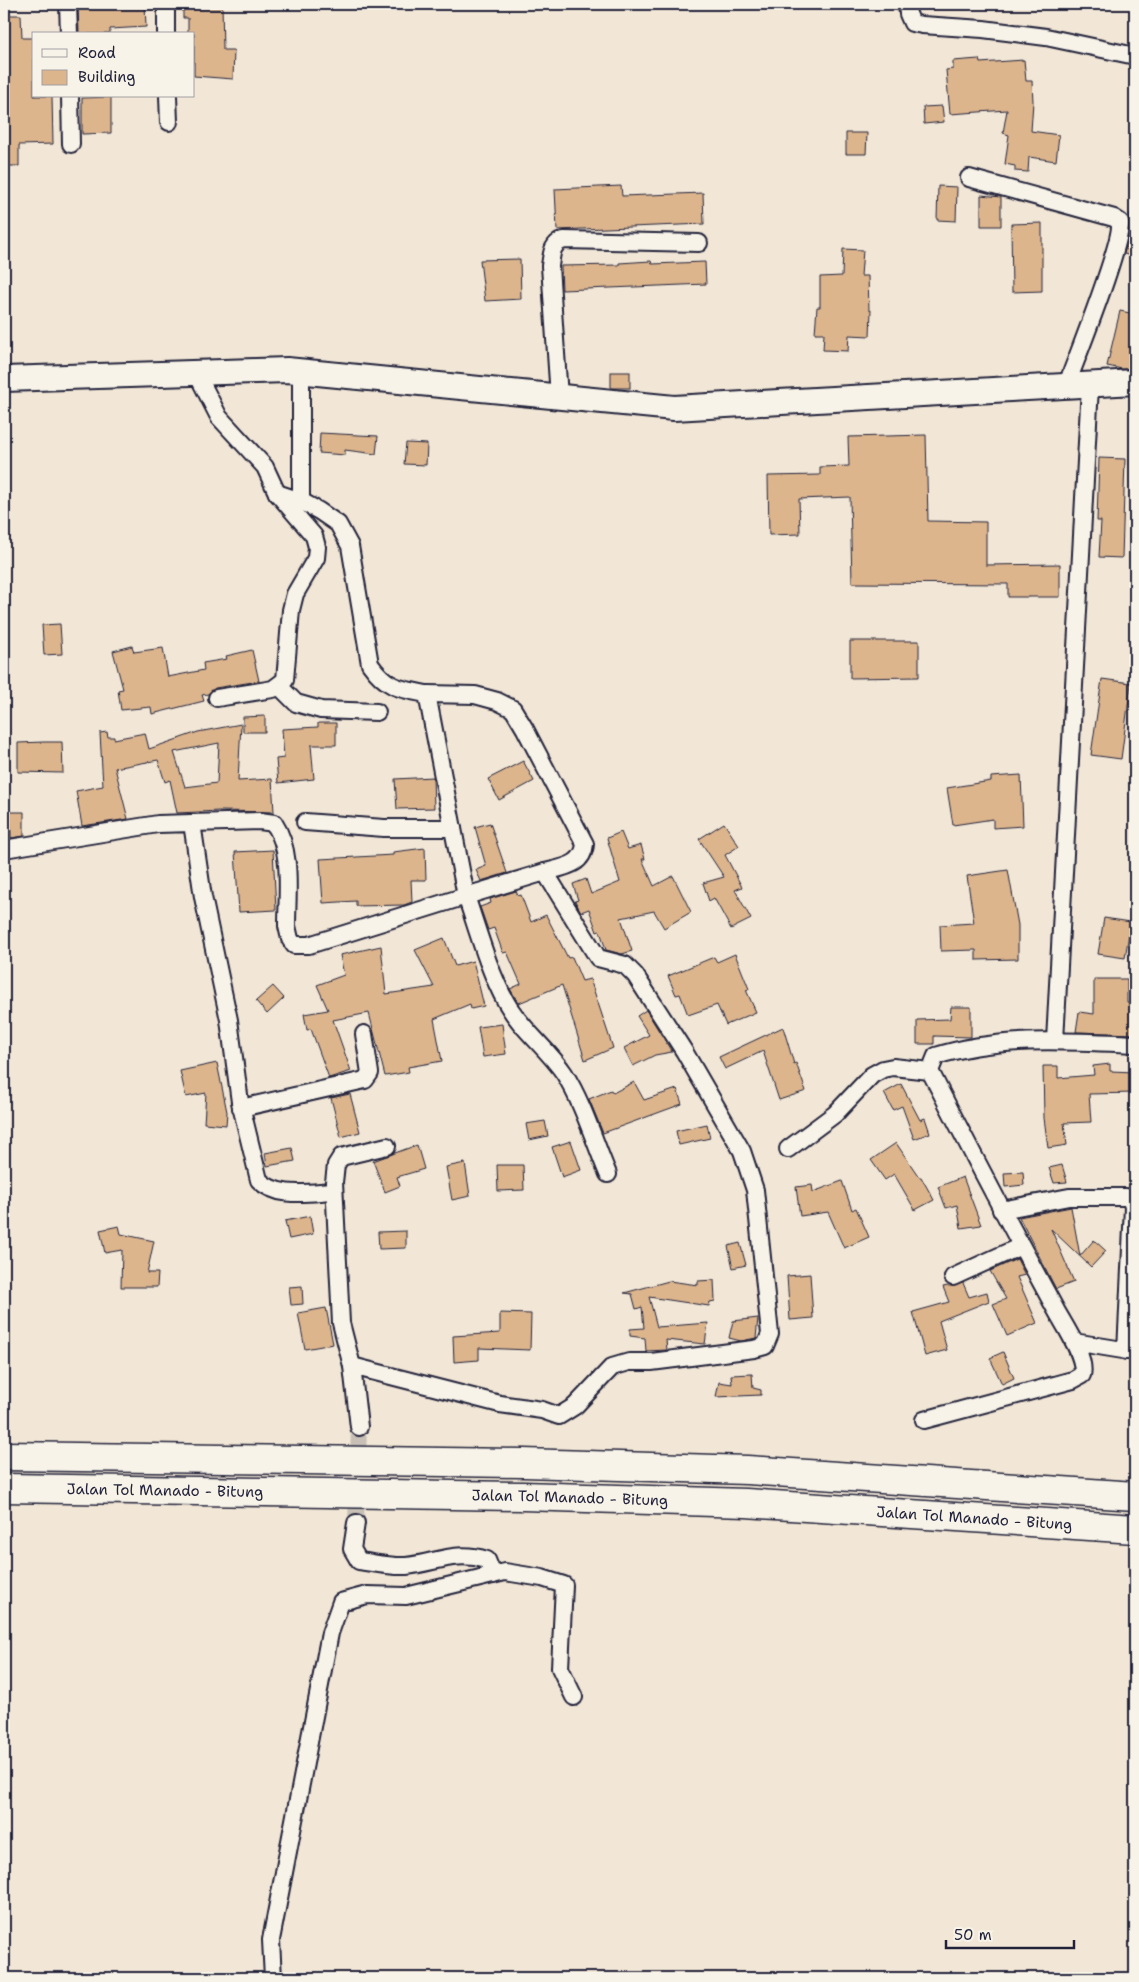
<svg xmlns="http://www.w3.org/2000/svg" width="1139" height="1982" viewBox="0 0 1139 1982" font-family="'Shantell Sans',sans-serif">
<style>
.building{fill:#dcb58d;stroke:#22223b;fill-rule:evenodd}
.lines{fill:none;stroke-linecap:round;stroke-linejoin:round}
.street-tunnel{stroke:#c8c0b7;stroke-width:16;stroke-dasharray:16 8;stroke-linecap:butt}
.street-casing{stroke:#22223b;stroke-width:20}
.secondary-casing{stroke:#22223b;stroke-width:28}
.highway-casing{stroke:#22223b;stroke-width:31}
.street{stroke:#f7f3e8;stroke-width:16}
.secondary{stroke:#f7f3e8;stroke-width:24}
.highway{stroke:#f7f3e8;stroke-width:28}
.labels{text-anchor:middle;stroke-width:4.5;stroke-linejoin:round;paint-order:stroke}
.street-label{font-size:15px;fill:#22223b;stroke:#f7f3e8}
</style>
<rect width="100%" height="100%" fill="#f2e7d6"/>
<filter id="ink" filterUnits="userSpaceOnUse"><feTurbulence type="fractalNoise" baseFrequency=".02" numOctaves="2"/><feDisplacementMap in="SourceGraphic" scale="10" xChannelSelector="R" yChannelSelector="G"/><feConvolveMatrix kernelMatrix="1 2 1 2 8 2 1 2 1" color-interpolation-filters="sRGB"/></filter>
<g filter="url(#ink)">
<g class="building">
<polygon points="78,4 145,4 146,27 110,29 110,34 79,34"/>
<polygon points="183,4 222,4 223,50 234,50 233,79 194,76 194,34 188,34 188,18 183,18"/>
<polygon points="4,15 21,15 22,38 34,38 34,96 52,96 53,144 19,145 19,166 4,166"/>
<polygon points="979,59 980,63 1024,60 1026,81 1032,81 1033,102 1031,131 1059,135 1056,161 1029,157 1028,172 1015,171 1015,166 1005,164 1009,135 1003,133 1007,110 950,114 946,70 953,69 953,61"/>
<polygon points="111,97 111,133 82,134 82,98"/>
<polygon points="942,106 944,122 924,124 923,107"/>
<polygon points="846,133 867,133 866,154 846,154"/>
<polygon points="621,186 622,196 703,193 704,224 557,230 555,189"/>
<polygon points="938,186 957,187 956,221 937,220"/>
<polygon points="981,195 1001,197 1001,226 981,226"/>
<polygon points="1130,213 1135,214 1135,257 1124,254 1129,235"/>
<polygon points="1042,223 1042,291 1012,292 1011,224"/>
<polygon points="843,249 863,250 861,276 868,276 869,310 871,310 870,336 849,335 848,351 823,350 824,333 815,333 817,307 820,307 820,277 842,276"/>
<polygon points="520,259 521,299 485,301 480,260"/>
<polygon points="651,261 652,264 705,262 706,284 562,290 561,266 619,265 619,263"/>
<polygon points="1120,311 1135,314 1135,368 1122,369 1107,366"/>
<rect x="611" y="372" width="19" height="16"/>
<polygon points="320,433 378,436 376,454 345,450 345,455 319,453"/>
<polygon points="926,435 928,521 986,522 986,565 1060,564 1060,597 1008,597 1008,584 852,583 850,497 799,499 800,534 769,535 768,476 820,475 820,467 849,466 848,437"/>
<polygon points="406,443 427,444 426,465 404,464"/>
<polygon points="1099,458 1125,459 1122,558 1099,557 1101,521 1097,521"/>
<polygon points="60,624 62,654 44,655 42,625"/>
<polygon points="850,641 919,641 919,677 850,678"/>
<polygon points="132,646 134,652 163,648 168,677 204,670 203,663 227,659 226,656 252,650 259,681 215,688 208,694 202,695 204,701 152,714 151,707 121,710 118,690 123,689 113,651"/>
<polygon points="1102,679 1131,683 1121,759 1091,755"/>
<polygon points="265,716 265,732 243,732 243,717"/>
<polygon points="318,723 336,723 336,745 311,745 314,779 278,783 276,759 284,758 282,729 318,727"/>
<path d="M241,724L238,781L272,779L274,812L220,811L177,813L170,780L165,782L158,760L115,768L128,819L82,826L76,791L103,786L100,733L107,732L108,737H114V739L145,733L149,749L198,732ZM219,743L217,783L185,787L174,752Z"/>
<polygon points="44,742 62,742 63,773 18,772 18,743"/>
<polygon points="523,761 534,781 499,800 488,779"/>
<polygon points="1021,775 1023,826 993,828 993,819 953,825 947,788 991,781 991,777"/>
<polygon points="433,777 434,808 397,809 395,779"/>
<polygon points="10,812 24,812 24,836 11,838"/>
<polygon points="490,823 507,873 481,881 476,870 486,866 475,827"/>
<polygon points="724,823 739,846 725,855 742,887 735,890 751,919 731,929 714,898 709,901 703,883 724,877 699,839"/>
<polygon points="621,832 628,849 641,845 645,859 642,859 654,886 673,876 691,912 664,928 654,911 621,918 632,951 622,954 606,950 600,931 597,932 589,909 581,912 575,901 578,900 573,884 586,879 591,894 620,882 607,838"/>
<polygon points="425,848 426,880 411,880 412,902 404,905 356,906 356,901 323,903 320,859 393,855 393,852"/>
<polygon points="273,850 276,910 239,912 235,852"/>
<polygon points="1008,870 1018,925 1018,959 976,960 976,950 941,951 940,925 974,923 967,876"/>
<polygon points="516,891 518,896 521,895 531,922 546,915 568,958 572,957 582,981 590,979 613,1048 585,1060 562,985 519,1003 515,997 510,989 521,984 507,952 503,953 494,928 488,930 480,907 491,903 490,899"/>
<polygon points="1104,918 1131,922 1125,958 1098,954"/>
<polygon points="444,938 455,966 473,961 484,1006 471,1009 470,1004 434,1019 442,1061 408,1067 409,1072 385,1076 369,1013 333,1020 351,1071 329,1078 311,1029 307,1030 304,1014 328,1010 317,985 344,975 340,955 381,946 386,994 434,987 415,950"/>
<polygon points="735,954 749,989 746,990 756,1012 726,1025 717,1005 688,1015 680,994 676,995 668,976 714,957 717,962"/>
<polygon points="1094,979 1127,979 1127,1002 1135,1003 1135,1034 1076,1032 1079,1012 1094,1014"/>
<polygon points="273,986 284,998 267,1014 256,1001"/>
<polygon points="951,1007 971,1007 971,1037 934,1036 934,1044 917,1044 917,1020 950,1019"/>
<polygon points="646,1010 672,1052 655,1055 633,1066 624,1048 649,1035 637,1016"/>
<polygon points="502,1024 506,1054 483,1057 478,1027"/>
<polygon points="783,1027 794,1064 796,1063 806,1091 779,1100 763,1051 725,1069 719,1057"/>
<polygon points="217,1063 227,1112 226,1125 204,1123 206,1093 186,1097 180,1071"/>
<polygon points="1110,1064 1110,1071 1135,1072 1135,1093 1089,1094 1091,1122 1064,1123 1067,1145 1048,1148 1044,1118 1043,1066 1058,1066 1058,1078 1094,1075 1093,1066"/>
<polygon points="634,1082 644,1100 677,1089 682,1104 603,1133 589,1099 611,1090 613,1093"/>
<polygon points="901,1084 920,1120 925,1118 930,1133 914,1139 902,1106 893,1110 884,1093"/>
<polygon points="350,1094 360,1132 341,1137 331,1098"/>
<polygon points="545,1121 548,1136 529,1140 526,1124"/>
<polygon points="707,1124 710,1138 679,1145 676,1131"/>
<polygon points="571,1141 581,1170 562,1177 552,1147"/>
<polygon points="896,1143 919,1177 921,1177 934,1200 915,1210 894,1174 885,1180 871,1160"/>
<polygon points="417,1145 424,1169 397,1177 400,1186 385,1192 373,1161"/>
<polygon points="292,1148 295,1161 267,1166 265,1153"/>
<polygon points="465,1163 470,1196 452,1200 446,1167"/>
<polygon points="497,1165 523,1165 524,1190 498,1191"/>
<polygon points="1062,1165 1067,1182 1054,1183 1049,1168"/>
<polygon points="1023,1172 1024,1185 1005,1187 1004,1173"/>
<polygon points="963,1177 981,1225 961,1228 957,1205 946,1208 938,1187"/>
<polygon points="842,1181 852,1210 856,1208 869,1237 844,1248 828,1212 800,1216 796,1187 812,1185 813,1192"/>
<polygon points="1071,1207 1080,1256 1094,1240 1106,1251 1091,1267 1051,1229 1074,1282 1056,1289 1019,1217"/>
<polygon points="310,1216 313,1234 289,1239 285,1221"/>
<polygon points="119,1226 121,1234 154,1241 147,1273 158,1273 157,1287 121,1287 122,1250 105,1253 100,1230"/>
<polygon points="406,1231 406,1248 379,1249 378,1232"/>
<polygon points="740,1243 746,1265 733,1268 728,1246"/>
<polygon points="1017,1259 1025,1275 1017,1277 1037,1323 1007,1336 993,1304 1006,1299 990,1271"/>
<polygon points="810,1274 813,1318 790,1320 787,1276"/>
<polygon points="714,1280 715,1301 710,1302 709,1306 649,1297 657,1327 708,1323 705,1344 666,1340 667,1350 646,1351 645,1338 630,1336 630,1329 644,1328 642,1307 636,1309 632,1294 624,1293 669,1281 698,1285 698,1281"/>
<polygon points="963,1283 969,1297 987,1292 989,1301 939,1321 947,1350 925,1356 913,1312 949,1302 943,1287"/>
<polygon points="302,1286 303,1304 291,1305 289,1287"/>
<polygon points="326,1308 333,1344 305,1349 298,1313"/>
<polygon points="500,1313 531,1314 530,1350 479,1348 479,1360 454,1362 453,1336 500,1333"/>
<polygon points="758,1318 756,1338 741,1341 729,1338 733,1321"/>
<polygon points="1003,1352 1014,1378 1002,1384 990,1358"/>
<polygon points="752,1374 753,1388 761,1390 761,1395 716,1397 719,1382 732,1384 731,1375"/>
</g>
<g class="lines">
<polyline class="street-tunnel" points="356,1523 359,1427"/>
<defs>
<g id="street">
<polyline points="68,4 69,34"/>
<polyline points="166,4 166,34"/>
<polyline points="907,4 908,14 912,23 922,25 983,29 1046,37 1135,56"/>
<polyline points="70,96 71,144"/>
<polyline points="168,96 169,122"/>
<path d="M969,178L1114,218L1120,222C1123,243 1076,359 1066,387"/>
<polyline points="196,372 219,417 265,467 277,493 314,536 317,547 316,558 295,594 291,610 285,680 273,689 217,698"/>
<polyline points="301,372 301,501"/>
<path d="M559,397L550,266C552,254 551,244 564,240L699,243"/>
<path d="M277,493L301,501L319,511L338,524L350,546L370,664C387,688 399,689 427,694L466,896L545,872L598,958L625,965L635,975L684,1051L742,1151L755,1190L770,1334L765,1346L754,1349L651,1362H629L612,1367L575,1406L559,1416L542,1410L500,1404L352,1366"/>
<polyline points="279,686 296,703 321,710 377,712"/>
<path d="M427,694L475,695L497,701L513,709L525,729L585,844C583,866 563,867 545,872"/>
<polyline points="305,822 384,828 453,828"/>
<path d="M192,823L260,821L274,823C293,852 287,893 287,926L290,939L294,945H309L466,896C478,931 488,969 506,1002C521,1029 547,1048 564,1073C583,1103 594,1141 608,1174"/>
<path d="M4,849L158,824L192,823L203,897L229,1020L240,1102L259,1180C277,1199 310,1192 334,1191"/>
<polyline points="1055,1041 1090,386"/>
<polyline points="241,1108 365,1080 370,1073 364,1034"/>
<polyline points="788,1149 835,1114 872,1075 883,1069 893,1067 930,1071"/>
<polyline points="1001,1210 1069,1197 1126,1197 1131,1200 1133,1207 1126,1351"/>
<polyline points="953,1277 1021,1246"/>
<polyline points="1074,1342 1135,1352"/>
<path d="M924,1420L1073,1380L1082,1375C1087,1358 1064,1325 1056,1310C1013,1231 971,1151 930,1071L936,1056C1000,1036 1069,1041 1135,1044"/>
<polyline points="359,1427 352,1366 341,1323 334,1182 336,1165 341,1157 387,1146"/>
<path d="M356,1523L352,1549L359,1561C374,1563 391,1567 406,1566C436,1563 455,1550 487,1560L493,1575"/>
<polyline points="273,1978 271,1940 330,1633 341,1602 367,1595 406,1596 505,1572 542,1578 564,1585 560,1668 574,1697"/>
</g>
<polyline id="secondary" points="4,379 287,370 674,408 1135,382"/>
<g id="highway">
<polyline points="4,1456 524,1463 747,1470 1135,1496"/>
<path id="s1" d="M4,1488L523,1496L746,1503L1135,1529"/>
</g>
</defs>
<use href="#street" class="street-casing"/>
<use href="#secondary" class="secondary-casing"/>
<use href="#highway" class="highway-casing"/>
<use href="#street" class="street"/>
<use href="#secondary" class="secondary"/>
<use href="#highway" class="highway"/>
</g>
</g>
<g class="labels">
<g class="street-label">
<text dy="5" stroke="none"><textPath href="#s1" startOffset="161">Jalan Tol Manado - Bitung</textPath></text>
<text dy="5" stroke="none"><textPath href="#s1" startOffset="566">Jalan Tol Manado - Bitung</textPath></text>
<text dy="5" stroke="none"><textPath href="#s1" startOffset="971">Jalan Tol Manado - Bitung</textPath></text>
</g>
</g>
<rect width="1139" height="1982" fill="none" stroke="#f7f3e8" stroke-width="20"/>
<rect x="10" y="10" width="1119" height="1962" fill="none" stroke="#22223b" stroke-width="2" filter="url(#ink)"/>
<rect x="32" y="32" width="162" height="65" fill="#f7f3e8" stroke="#a29fa3"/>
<rect x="42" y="49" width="25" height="8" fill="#f7f3e8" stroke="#a29fa3"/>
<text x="78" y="58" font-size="15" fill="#22223b">Road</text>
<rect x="42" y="70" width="25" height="15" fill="#dcb58d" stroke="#a29fa3"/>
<text x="78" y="82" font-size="15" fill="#22223b">Building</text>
<path d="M946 1940v8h128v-8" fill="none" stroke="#22223b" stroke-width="2.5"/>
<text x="954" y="1940" font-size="15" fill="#22223b" stroke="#f7f3e8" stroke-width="4" paint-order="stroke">50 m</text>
</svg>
